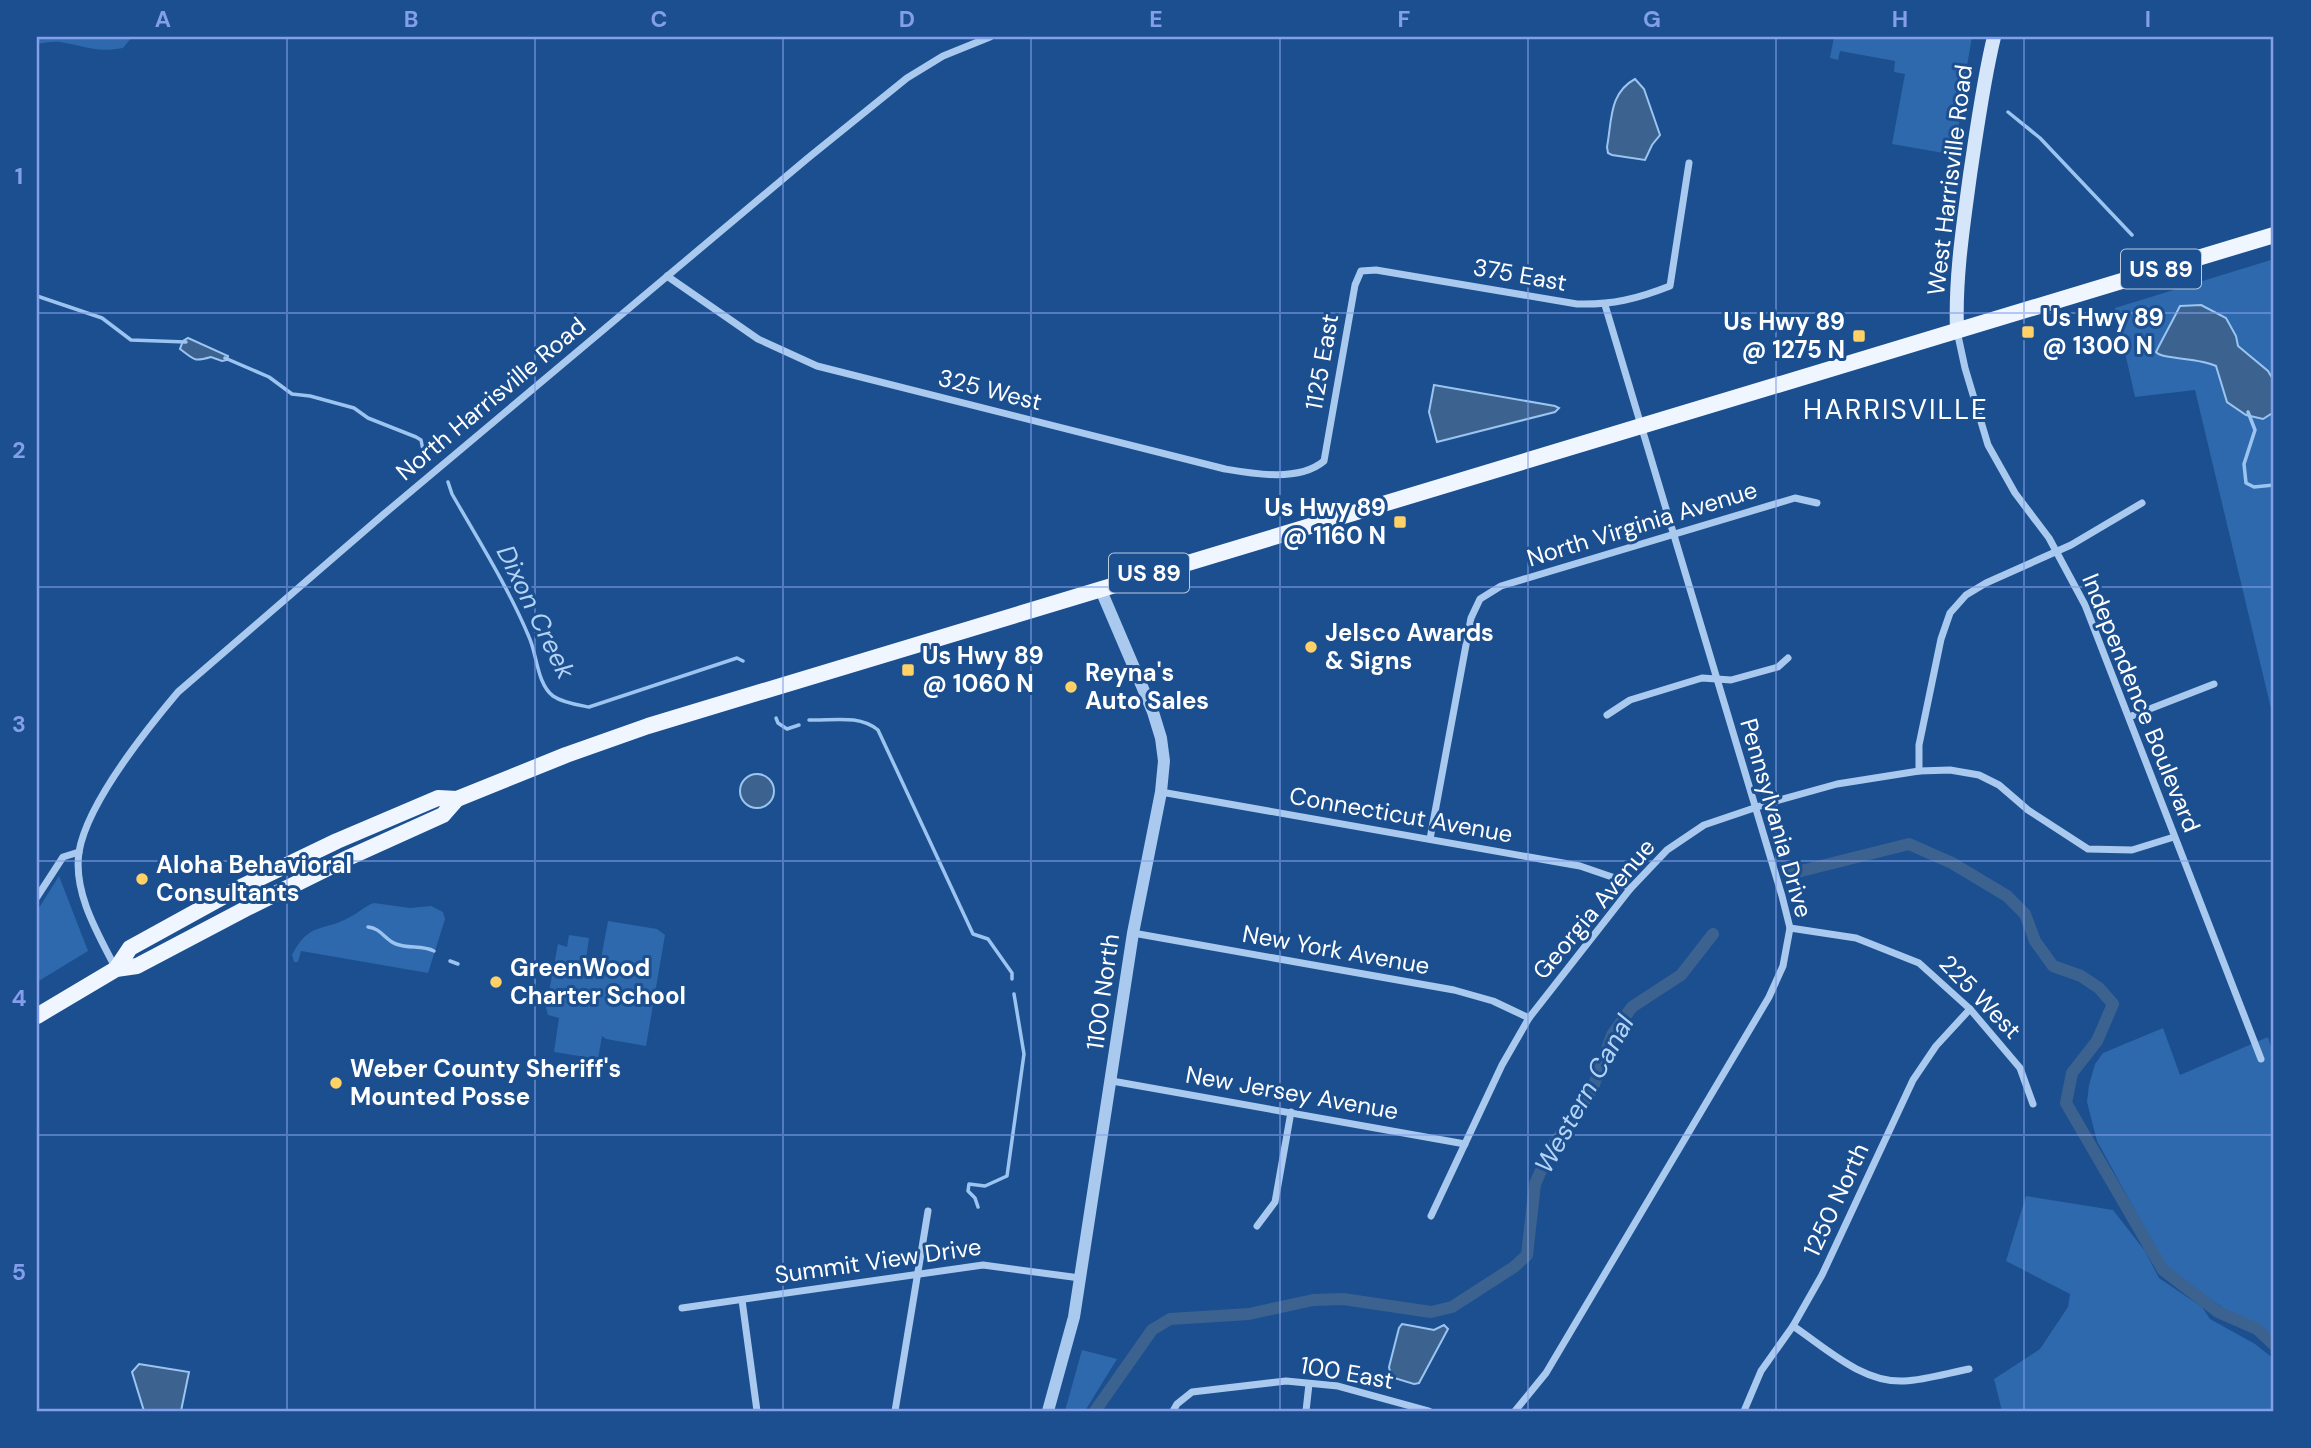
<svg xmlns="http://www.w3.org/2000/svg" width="2311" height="1448" viewBox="0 0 2311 1448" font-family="'DM Sans',sans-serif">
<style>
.green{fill:#2e69ad}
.water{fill:#3c6290;stroke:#9cc4f0;stroke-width:2}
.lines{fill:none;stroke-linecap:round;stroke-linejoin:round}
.stream{stroke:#9cc4f0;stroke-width:3.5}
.canal{stroke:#3c6290;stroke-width:12}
.minor{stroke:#a9c9ee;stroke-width:7}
.tertiary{stroke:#a9c9ee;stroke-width:12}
.secondary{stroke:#d6e6fa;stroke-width:14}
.primary{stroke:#f0f6ff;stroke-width:16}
.grid{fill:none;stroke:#839eea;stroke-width:2;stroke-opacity:0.55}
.poi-dot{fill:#ffd166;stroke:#1b4f8f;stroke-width:2.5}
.labels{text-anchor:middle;stroke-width:6;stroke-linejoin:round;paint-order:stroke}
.shield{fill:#1b4f8f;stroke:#bbcadd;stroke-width:2}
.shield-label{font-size:23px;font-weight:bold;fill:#fff}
.street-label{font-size:24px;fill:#fff;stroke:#1b4f8f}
.poi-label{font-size:24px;font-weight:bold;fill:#fff;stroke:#1b4f8f;text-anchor:start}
.water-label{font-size:26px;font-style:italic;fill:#b5d3f5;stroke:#1b4f8f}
.quarter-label{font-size:28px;letter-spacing:2px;fill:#fff;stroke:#1b4f8f}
.neatline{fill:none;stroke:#839eea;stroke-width:2.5}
.grid-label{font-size:23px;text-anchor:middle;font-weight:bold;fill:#839eea}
</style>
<rect width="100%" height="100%" fill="#1b4f8f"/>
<g class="green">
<path d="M37,37H132L123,48C95,53 86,46 60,42C53,41 44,43 37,44Z"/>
<polygon points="1834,37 1972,37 1964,83 1955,155 1892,144 1905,74 1894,72 1895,61 1840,51 1838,60 1830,58"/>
<polygon points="2274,259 2274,721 2195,390 2135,397 2115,308"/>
<polygon points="59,876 88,951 37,982 37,911"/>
<path d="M374,903L410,908L431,906L443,912L445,919L428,973L301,951L298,962H294L292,955C309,921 324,932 350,917C359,913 364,906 374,903Z"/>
<polygon points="608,921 657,929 665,935 646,1046 606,1039 602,1036 598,1059 554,1052 559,1018 548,1015 546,1008 558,944 567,947 569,935 589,938 586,959 580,958 579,965 597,968 600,964"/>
<polygon points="2163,1028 2180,1075 2268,1037 2274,1057 2274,1339 2259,1325 2223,1308 2166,1267 2097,1141 2087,1102 2089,1085 2095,1064 2103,1053"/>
<polygon points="2026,1196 2113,1210 2145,1251 2159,1278 2202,1307 2210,1319 2255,1344 2274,1359 2274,1411 2002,1411 1994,1379 2040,1349 2068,1307 2070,1294 2006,1261"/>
<polygon points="1082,1350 1117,1359 1085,1411 1065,1411"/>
</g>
<g class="water">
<path d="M1635,79L1644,89L1660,135L1652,145L1645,160L1612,155L1608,153L1607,147C1612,120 1609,93 1635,79Z"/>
<path d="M2201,305L2226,318L2236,336L2238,346L2268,371L2274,381V412L2263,419L2246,415L2227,402L2216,366C2198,357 2163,360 2156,352C2164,336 2172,322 2180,306Z"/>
<path d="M188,338L228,356L227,360L222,361L211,357C193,362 195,360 180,349L183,341Z"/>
<polygon points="1434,385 1555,406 1559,408 1555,412 1437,442 1429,412"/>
<circle cx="757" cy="791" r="17"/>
<polygon points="1402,1324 1434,1330 1444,1325 1448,1329 1419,1383 1414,1384 1391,1377 1389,1367 1399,1328"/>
<polygon points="139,1364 189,1372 181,1411 144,1411 132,1372"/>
</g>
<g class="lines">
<g class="stream">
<polyline points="2008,112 2040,138 2132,235"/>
<polyline points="37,296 102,318 131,340 186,342"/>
<polyline points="225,358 269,377 292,394 310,396 354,408 368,418 416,437 421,440 423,450"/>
<polyline points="2248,412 2255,430 2244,464 2246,483 2254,487 2274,485"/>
<path d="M448,482L452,494C479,541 508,587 529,637C537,654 537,684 553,696C563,703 578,705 589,707L737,658L743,661"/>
<polyline points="776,718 778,723 787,729 799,725"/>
<path d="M809,720C832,721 858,714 878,730L973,934L988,939L1012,973V979"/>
<path d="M368,927C381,928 385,940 396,944C409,949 422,945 434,951"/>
<polyline points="450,961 458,964"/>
<polyline points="978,1207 975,1198 968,1191 969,1184 985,1186 1007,1176 1024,1054 1014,994"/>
</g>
<g class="canal">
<polyline points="1793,873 1909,844 1952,863 2007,896 2025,914 2035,941 2053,966 2081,976 2099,988 2113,1004 2097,1041 2072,1073 2066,1103 2163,1270 2218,1312 2257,1329 2274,1345"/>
<polyline points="1095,1411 1152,1330 1170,1319 1249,1314 1313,1300 1343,1299 1431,1312 1452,1307 1514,1267 1527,1255 1535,1184 1551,1148 1592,1090 1612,1035 1632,1007 1681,975 1713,934"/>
</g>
<g class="minor">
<path d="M667,276L758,339L817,366L1225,469C1254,474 1299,482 1324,461L1355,285L1361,271L1376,270L1577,304C1612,305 1637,299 1670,286L1689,163"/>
<polyline points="1957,331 1965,368 1988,445 2015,493 2049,538 2085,605 2261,1059"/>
<polyline points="1607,715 1630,700 1702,678 1731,680 1778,667 1788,658"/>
<polyline points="2129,717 2214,684"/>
<polyline points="1919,771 1919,745 1941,639 1950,613 1966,595 1986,583 2071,545 2142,503"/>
<polyline points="1161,792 1580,866 1615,878 1630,889"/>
<polyline points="1430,839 1471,618 1480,599 1501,586 1795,498 1817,503"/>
<polyline points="37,897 63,857 79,852"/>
<polyline points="1790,928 1856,938 1919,963 1970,1009 2020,1068 2033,1104"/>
<polyline points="1133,933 1454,990 1493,1001 1529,1018"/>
<path d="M116,969C98,934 73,893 79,852C87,803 146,730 178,692L384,514L808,158L907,78L943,56L990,37"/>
<polyline points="1112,1081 1465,1144"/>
<polyline points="1431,1216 1502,1065 1529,1018 1630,889 1667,850 1704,825 1769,803 1837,784 1919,771 1950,770 1979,775 1999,785 2028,810 2088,849 2132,850 2174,837"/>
<polyline points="1257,1226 1275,1202 1291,1112"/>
<polyline points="742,1300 757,1411"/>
<polyline points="682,1308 983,1265 1080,1278"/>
<path d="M1793,1326C1826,1348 1862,1383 1904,1381C1926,1380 1948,1373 1969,1369"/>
<polyline points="895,1411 928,1211"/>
<polyline points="1173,1411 1177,1404 1192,1392 1286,1381 1338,1386 1429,1411"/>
<polyline points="1306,1411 1309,1384"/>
<polyline points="1515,1411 1546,1373 1769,997 1783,966 1790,928 1782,896 1605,305"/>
<polyline points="1744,1411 1761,1371 1793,1326 1822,1275 1913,1080 1936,1046 1970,1009"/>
</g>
<polyline class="tertiary" points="1048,1411 1074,1317 1133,933 1161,792 1164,761 1161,738 1153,712 1100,588"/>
<path class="secondary" d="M1957,330C1955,278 1963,227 1970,175C1977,129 1983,82 1994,37"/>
<g class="primary">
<polyline points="116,969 130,948 239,888 337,841 438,798 457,799"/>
<polyline points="37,1016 116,969 137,966 249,907 350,857 443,815 457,799 566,755 648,726 2274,235"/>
</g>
</g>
<path class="grid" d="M287,37V1411M535,37V1411M783,37V1411M1031,37V1411M1280,37V1411M1528,37V1411M1776,37V1411M2024,37V1411M37,313H2274M37,587H2274M37,861H2274M37,1135H2274"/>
<g class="poi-dot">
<rect x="2021" y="325" width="14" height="14" rx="3.5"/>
<rect x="1852" y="329" width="14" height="14" rx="3.5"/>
<rect x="1393" y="515" width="14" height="14" rx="3.5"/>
<circle cx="1311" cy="647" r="7"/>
<rect x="901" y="663" width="14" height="14" rx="3.5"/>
<circle cx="1071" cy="687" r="7"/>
<circle cx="142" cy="879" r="7"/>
<circle cx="496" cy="982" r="7"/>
<circle cx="336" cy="1083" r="7"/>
</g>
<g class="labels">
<g class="shield">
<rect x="2121" y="249.5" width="80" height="39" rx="5"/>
<rect x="1109" y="553.5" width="80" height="39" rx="5"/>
</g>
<g class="shield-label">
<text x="2161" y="277">US 89</text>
<text x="1149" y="581">US 89</text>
</g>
<g class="street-label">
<text transform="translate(1950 180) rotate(-83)" y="8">West Harrisville Road</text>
<text transform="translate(1520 275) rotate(10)" y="8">375 East</text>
<text transform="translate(1322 362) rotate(-80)" y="8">1125 East</text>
<text transform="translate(990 390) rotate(14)" y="8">325 West</text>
<text transform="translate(491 399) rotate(-40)" y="8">North Harrisville Road</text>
<text transform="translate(1642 524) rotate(-17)" y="8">North Virginia Avenue</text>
<text transform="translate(2141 703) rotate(68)" y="8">Independence Boulevard</text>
<text transform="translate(1401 815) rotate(10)" y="8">Connecticut Avenue</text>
<text transform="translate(1776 818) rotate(74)" y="8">Pennsylvania Drive</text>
<text transform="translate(1594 909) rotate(-50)" y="8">Georgia Avenue</text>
<text transform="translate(1336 950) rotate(10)" y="8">New York Avenue</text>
<text transform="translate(1103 992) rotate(-82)" y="8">1100 North</text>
<text transform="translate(1980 997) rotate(46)" y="8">225 West</text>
<text transform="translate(1292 1093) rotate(10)" y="8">New Jersey Avenue</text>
<text transform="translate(1836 1200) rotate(-65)" y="8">1250 North</text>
<text transform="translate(878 1261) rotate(-8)" y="8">Summit View Drive</text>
<text transform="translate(1347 1373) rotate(10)" y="8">100 East</text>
</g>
<g class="poi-label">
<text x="2042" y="326">Us Hwy 89<tspan x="2042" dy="28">@ 1300 N</tspan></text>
<text x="1845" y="330" text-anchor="end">Us Hwy 89<tspan x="1845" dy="28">@ 1275 N</tspan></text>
<text x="1386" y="516" text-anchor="end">Us Hwy 89<tspan x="1386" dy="28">@ 1160 N</tspan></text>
<text x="1325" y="641">Jelsco Awards<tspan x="1325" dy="28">&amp; Signs</tspan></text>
<text x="922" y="664">Us Hwy 89<tspan x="922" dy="28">@ 1060 N</tspan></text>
<text x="1085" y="681">Reyna's<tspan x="1085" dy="28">Auto Sales</tspan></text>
<text x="156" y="873">Aloha Behavioral<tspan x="156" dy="28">Consultants</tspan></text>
<text x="510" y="976">GreenWood<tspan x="510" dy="28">Charter School</tspan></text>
<text x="350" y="1077">Weber County Sheriff's<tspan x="350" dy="28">Mounted Posse</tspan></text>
</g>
<g class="water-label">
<text transform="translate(536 612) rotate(64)" y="9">Dixon Creek</text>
<text transform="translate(1584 1094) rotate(-61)" y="9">Western Canal</text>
</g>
<g class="quarter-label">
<text x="1896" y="419">HARRISVILLE</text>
</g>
</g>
<rect width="2311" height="1448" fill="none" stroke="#1b4f8f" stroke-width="77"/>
<rect x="38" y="38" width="2234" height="1372" class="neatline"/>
<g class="grid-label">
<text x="163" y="27">A</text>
<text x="411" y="27">B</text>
<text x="659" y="27">C</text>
<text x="907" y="27">D</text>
<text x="1156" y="27">E</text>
<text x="1404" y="27">F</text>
<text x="1652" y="27">G</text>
<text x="1900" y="27">H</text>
<text x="2148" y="27">I</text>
<text x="19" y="184">1</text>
<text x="19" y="458">2</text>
<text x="19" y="732">3</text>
<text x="19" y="1006">4</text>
<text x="19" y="1280">5</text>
</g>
</svg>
